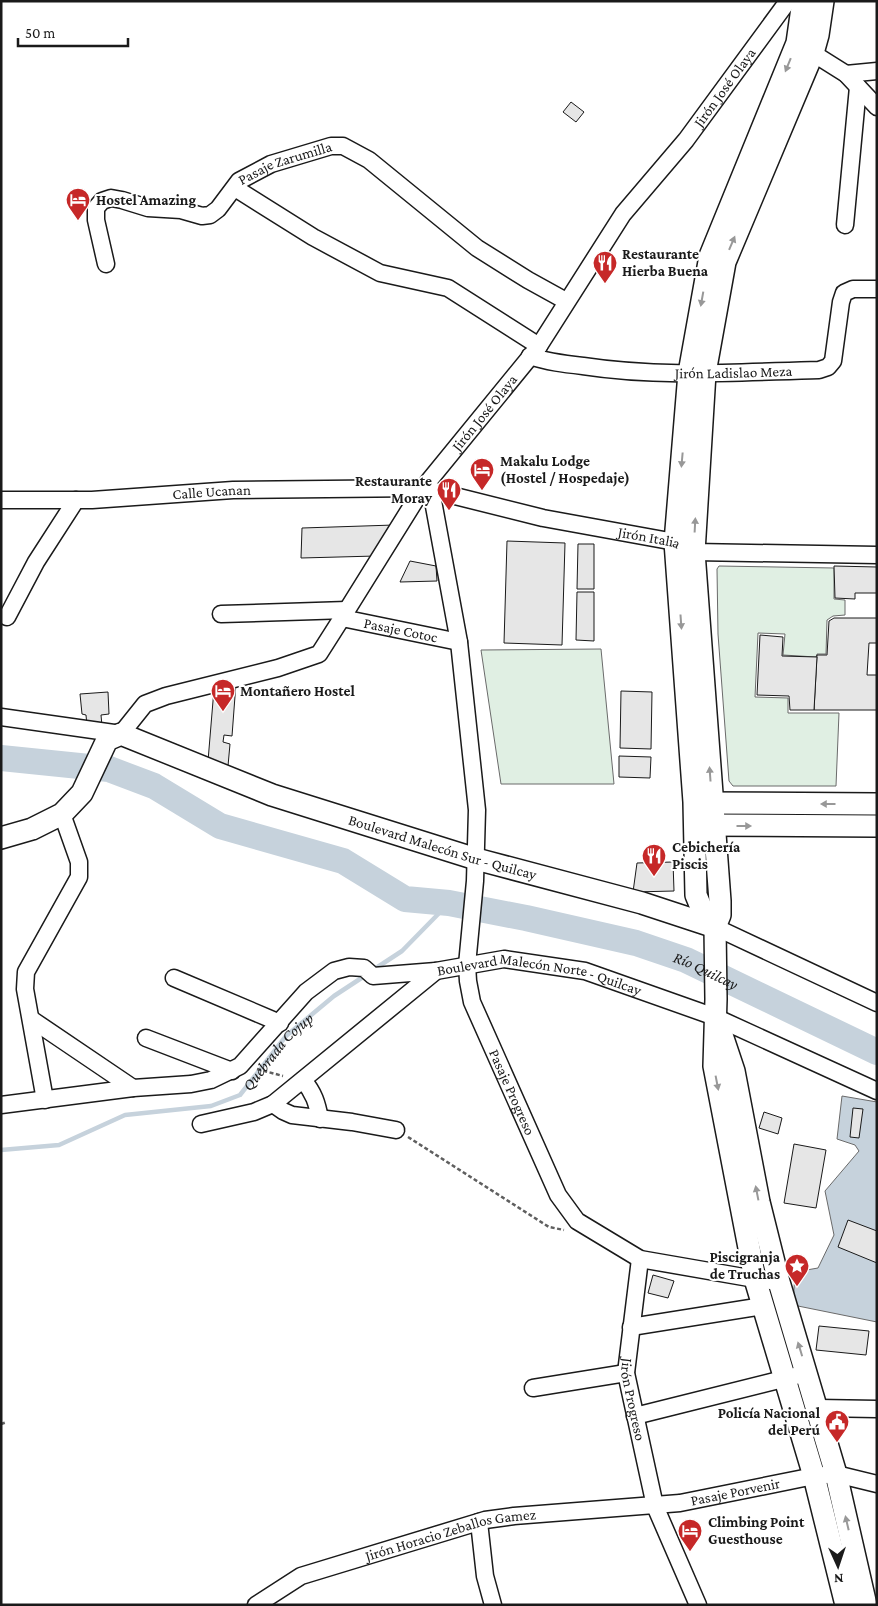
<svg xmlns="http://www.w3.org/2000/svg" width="878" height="1606" viewBox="0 0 878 1606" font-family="'Crimson Pro',serif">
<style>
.green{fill:#e0efe3;stroke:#6a6a6a}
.water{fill:#c6d2dc;stroke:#6a6a6a}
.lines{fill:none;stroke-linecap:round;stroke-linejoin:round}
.stream{stroke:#c6d2dc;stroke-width:4.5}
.river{stroke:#c6d2dc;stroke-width:26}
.building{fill:#e6e6e6;stroke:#1a1a1a}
.minor-casing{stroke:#1a1a1a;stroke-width:19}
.major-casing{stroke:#1a1a1a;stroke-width:24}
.path{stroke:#5f5f5f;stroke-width:2.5;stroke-dasharray:4 2.5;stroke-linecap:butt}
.minor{stroke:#fff;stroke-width:16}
.major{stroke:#fff;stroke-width:21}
.oneway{fill:#989898}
.labels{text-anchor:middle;stroke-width:4;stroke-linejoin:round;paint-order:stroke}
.street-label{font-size:15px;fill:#1a1a1a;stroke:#fff}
.poi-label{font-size:15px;font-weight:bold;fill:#1a1a1a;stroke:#fff;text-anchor:start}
.water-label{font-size:16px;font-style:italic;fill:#1a1a1a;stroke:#fff}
</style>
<rect width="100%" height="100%" fill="#fff"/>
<g class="green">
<polygon points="719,566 834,568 834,599 845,600 845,615 833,616 827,620 826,654 817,654 816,657 783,655 785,634 758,633 755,697 788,698 788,713 839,713 836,786 733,786 729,781 718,634 717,569"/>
<polygon points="601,649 614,784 501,784 481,650"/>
</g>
<polygon class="water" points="842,1096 877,1102 877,1322 793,1305 795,1272 818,1268 834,1235 825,1191 859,1151 855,1145 837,1139"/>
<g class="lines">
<g class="stream">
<polyline points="373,970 402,951 449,903"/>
<path id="s1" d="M1,1150L59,1145L125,1115L211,1106L240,1095L286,1036L334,996L366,975"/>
</g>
<path class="river" id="s2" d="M1,758L109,769L154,786L220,826L343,861L405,899L449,903L526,918L636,943L686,960L877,1052"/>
</g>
<g class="building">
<polygon points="571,102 584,112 576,122 563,112"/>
<polygon points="394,525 376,556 301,558 302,528"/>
<polygon points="507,541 565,543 562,645 504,643"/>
<polygon points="578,544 594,544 594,589 577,589"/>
<polygon points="410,561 436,566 437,581 400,582"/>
<polygon points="834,566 877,567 877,593 855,593 855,599 835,598"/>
<polygon points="577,592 594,592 594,641 576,640"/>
<polygon points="834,618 877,618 877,643 869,643 867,675 877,675 877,710 814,710 817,655 827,655 829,621"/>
<polygon points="760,635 783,637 782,656 817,657 814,710 790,710 789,696 757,695"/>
<polygon points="236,683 232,736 224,735 223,742 230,744 228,766 208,761 214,689"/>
<polygon points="621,691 652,692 651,749 620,748"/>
<polygon points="108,692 109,714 101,715 102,726 87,726 86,715 82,714 80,694"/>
<polygon points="619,756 651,757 650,778 619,777"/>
<polygon points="673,862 674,891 633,892 637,863"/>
<polygon points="853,1108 863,1109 859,1138 850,1137"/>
<polygon points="764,1112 782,1118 778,1134 759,1128"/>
<polygon points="794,1144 826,1150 816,1208 784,1203"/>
<polygon points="848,1220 877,1231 877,1263 838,1247"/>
<polygon points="653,1275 674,1281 668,1298 648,1293"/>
<polygon points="819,1326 869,1331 866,1355 816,1350"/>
</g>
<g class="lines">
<defs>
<g id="minor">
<polyline points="803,47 846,74 877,107"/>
<polyline points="846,74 877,71"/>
<polyline points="235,188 313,237 380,273 448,288 539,346"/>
<polyline points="845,225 858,87"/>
<path id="s3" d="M106,264L96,220V208L102,201L111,198L122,200L148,208L181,210L202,216L210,215L218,209L239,181L271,164L331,146H343L369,160L477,248L528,280L566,301"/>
<path id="s4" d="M530,356C547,362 565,364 583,366C661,378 740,372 819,370L828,367L833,361L841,302L844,293L853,289H877"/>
<path id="s5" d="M431,490L459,642L477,810L475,881L467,965L468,981L472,1002L558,1195L577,1221L640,1259L755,1279L779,1282"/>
<path id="s6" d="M1,500H92L233,490L423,488L543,518L675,542L694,552L877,555"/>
<polyline points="221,614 347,610"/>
<polyline points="7,617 36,562 76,500"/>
<path id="s7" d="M342,618L459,642"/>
<path id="s8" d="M1,717L121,734L145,704L166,696L278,668L319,654L347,610L423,488L539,346L623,214L686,140L788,1"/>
<polyline points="715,927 877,1003"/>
<polyline points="174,978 280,1023"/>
<polyline points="31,1019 133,1088"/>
<polyline points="146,1038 232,1071"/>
<path d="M303,1080C314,1093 317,1103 320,1119"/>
<polyline points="45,1100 25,989 26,972 79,877 79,862 62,814"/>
<polyline points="273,1104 283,1111 292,1115 352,1122 396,1130"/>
<polyline points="1,1105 133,1088 191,1084 211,1080 240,1066 306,992 334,971 349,967 364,968 373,976 436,971"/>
<path id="s9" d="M201,1124L254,1112L273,1104L436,971L504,959L585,971L715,1017L877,1091"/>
<path id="s10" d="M640,1259L626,1373L655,1506L698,1605"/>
<polyline points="631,1327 763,1306"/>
<polyline points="533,1388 626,1373"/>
<polyline points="818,1408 877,1409"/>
<polyline points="635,1416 807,1373"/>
<polyline points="479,1522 485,1576 493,1605"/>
<path id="s11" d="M256,1605L301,1576L485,1520L514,1516L680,1503L814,1476L836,1474L877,1484"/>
</g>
<g id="major">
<polyline points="823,1 818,35 813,53 725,262 705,373 694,552 720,901 720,915 715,927 716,999 714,1066 755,1279 814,1476 846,1605"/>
<polyline points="700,803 877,804"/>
<polyline points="700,825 877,826"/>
<path id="s12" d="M1,838L32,829L62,814L82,793L107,740L121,734L272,795L476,859L642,903L715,927"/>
<polyline points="715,927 703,912 696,895 694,802 675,542 689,373 710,256 797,43 803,1"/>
<polyline points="720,1029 734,1071 759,1202 779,1282 836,1474 866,1605"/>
</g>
</defs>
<use href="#minor" class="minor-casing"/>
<use href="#major" class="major-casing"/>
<g class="path">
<polyline points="257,1069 283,1076"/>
<polyline points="408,1137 549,1227 564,1230"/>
<polyline points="1,1424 7,1422"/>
</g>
<use href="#minor" class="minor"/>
<use href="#major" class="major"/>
</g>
<defs><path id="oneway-solid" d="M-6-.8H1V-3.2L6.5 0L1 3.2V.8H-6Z" transform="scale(1.25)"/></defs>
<g class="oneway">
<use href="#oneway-solid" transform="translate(788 65) rotate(112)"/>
<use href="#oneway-solid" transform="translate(732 243) rotate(-67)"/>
<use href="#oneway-solid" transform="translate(702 299) rotate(100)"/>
<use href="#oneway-solid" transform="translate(682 460) rotate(95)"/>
<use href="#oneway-solid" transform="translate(695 525) rotate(-87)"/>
<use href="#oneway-solid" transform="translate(681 622) rotate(86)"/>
<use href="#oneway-solid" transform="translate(710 774) rotate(-94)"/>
<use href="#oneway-solid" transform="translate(828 804) rotate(-180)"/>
<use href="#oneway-solid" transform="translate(744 826)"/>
<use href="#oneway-solid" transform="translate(717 1083) rotate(79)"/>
<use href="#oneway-solid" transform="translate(757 1193) rotate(-101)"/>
<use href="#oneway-solid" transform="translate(800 1349) rotate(-107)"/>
<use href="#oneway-solid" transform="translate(847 1523) rotate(-103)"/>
</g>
<defs>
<symbol id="hotel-pin" viewBox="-11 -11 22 30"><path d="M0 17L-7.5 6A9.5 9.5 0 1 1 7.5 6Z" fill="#c62828" stroke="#fff"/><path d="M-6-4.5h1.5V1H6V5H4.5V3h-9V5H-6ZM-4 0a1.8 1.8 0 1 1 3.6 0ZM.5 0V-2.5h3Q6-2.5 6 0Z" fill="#fff"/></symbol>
<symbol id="restaurant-pin" viewBox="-11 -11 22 30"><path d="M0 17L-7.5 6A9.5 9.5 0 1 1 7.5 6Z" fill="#c62828" stroke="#fff"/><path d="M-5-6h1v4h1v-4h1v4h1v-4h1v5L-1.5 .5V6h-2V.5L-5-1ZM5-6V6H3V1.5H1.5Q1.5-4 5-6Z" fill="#fff"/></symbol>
<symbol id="sight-pin" viewBox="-11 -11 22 30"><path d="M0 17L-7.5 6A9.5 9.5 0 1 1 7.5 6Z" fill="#c62828" stroke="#fff"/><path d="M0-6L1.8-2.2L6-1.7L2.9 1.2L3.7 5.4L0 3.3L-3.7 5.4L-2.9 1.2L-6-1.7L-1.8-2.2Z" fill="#fff"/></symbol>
<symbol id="civic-pin" viewBox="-11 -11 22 30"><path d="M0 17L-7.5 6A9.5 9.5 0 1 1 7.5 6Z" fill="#c62828" stroke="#fff"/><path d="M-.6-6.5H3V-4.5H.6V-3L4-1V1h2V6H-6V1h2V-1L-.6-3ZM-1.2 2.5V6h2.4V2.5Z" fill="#fff"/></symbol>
</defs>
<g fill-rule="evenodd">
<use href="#hotel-pin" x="64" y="186" width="28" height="38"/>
<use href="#restaurant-pin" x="591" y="249" width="28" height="38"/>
<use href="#hotel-pin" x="468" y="456" width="28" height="38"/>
<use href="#restaurant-pin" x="435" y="476" width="28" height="38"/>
<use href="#hotel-pin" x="209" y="677" width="28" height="38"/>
<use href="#restaurant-pin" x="640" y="842" width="28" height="38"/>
<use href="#sight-pin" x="783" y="1252" width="28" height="38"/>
<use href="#civic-pin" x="823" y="1408" width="28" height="38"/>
<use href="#hotel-pin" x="676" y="1517" width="28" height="38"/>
</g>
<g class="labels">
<g class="street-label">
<text dy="5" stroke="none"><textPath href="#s8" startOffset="1039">Jirón José Olaya</textPath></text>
<text dy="5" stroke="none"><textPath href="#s3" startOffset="272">Pasaje Zarumilla</textPath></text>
<text dy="5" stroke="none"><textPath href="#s4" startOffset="205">Jirón Ladislao Meza</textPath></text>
<text dy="5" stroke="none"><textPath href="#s8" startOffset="634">Jirón José Olaya</textPath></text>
<text dy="5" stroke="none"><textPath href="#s6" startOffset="211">Calle Ucanan</textPath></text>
<text dy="5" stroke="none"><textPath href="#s6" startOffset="654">Jirón Italia</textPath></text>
<text dy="5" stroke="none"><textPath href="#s7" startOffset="60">Pasaje Cotoc</textPath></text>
<text dy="5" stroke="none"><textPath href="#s12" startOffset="510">Boulevard Malecón Sur - Quilcay</textPath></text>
<text dy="5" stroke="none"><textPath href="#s9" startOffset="391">Boulevard Malecón Norte - Quilcay</textPath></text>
<text dy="5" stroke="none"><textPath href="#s5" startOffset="615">Pasaje Progreso</textPath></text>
<text dy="5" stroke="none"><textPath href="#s10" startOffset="142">Jirón Progreso</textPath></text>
<text dy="5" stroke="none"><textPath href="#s11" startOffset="498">Pasaje Porvenir</textPath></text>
<text dy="5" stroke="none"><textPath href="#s11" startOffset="209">Jirón Horacio Zeballos Gamez</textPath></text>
</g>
<g class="poi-label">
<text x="96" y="205">Hostel Amazing</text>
<text x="622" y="259">Restaurante<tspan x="622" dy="17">Hierba Buena</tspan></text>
<text x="500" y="466">Makalu Lodge<tspan x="500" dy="17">(Hostel / Hospedaje)</tspan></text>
<text x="432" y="486" text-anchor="end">Restaurante<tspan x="432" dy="17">Moray</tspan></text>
<text x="240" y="696">Montañero Hostel</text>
<text x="672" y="852">Cebichería<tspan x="672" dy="17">Piscis</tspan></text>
<text x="780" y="1262" text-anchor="end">Piscigranja<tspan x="780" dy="17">de Truchas</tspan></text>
<text x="820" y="1418" text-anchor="end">Policía Nacional<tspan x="820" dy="17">del Perú</tspan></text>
<text x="708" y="1527">Climbing Point<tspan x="708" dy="17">Guesthouse</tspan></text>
</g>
<g class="water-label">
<text dy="6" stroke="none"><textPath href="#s2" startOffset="745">Río Quilcay</textPath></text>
<text dy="6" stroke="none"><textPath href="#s1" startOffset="306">Quebrada Cojup</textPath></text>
</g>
</g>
<rect width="878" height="1606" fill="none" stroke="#1a1a1a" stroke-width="5"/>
<g transform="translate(838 1566) rotate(177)" stroke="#ffffff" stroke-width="4" paint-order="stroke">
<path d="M0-4L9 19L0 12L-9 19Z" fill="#1a1a1a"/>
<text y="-8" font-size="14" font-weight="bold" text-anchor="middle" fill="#1a1a1a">N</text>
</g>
<path d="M18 38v8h110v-8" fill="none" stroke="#1a1a1a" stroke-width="2.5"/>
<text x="25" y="38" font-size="15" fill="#1a1a1a" stroke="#ffffff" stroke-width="4" paint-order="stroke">50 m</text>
</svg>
